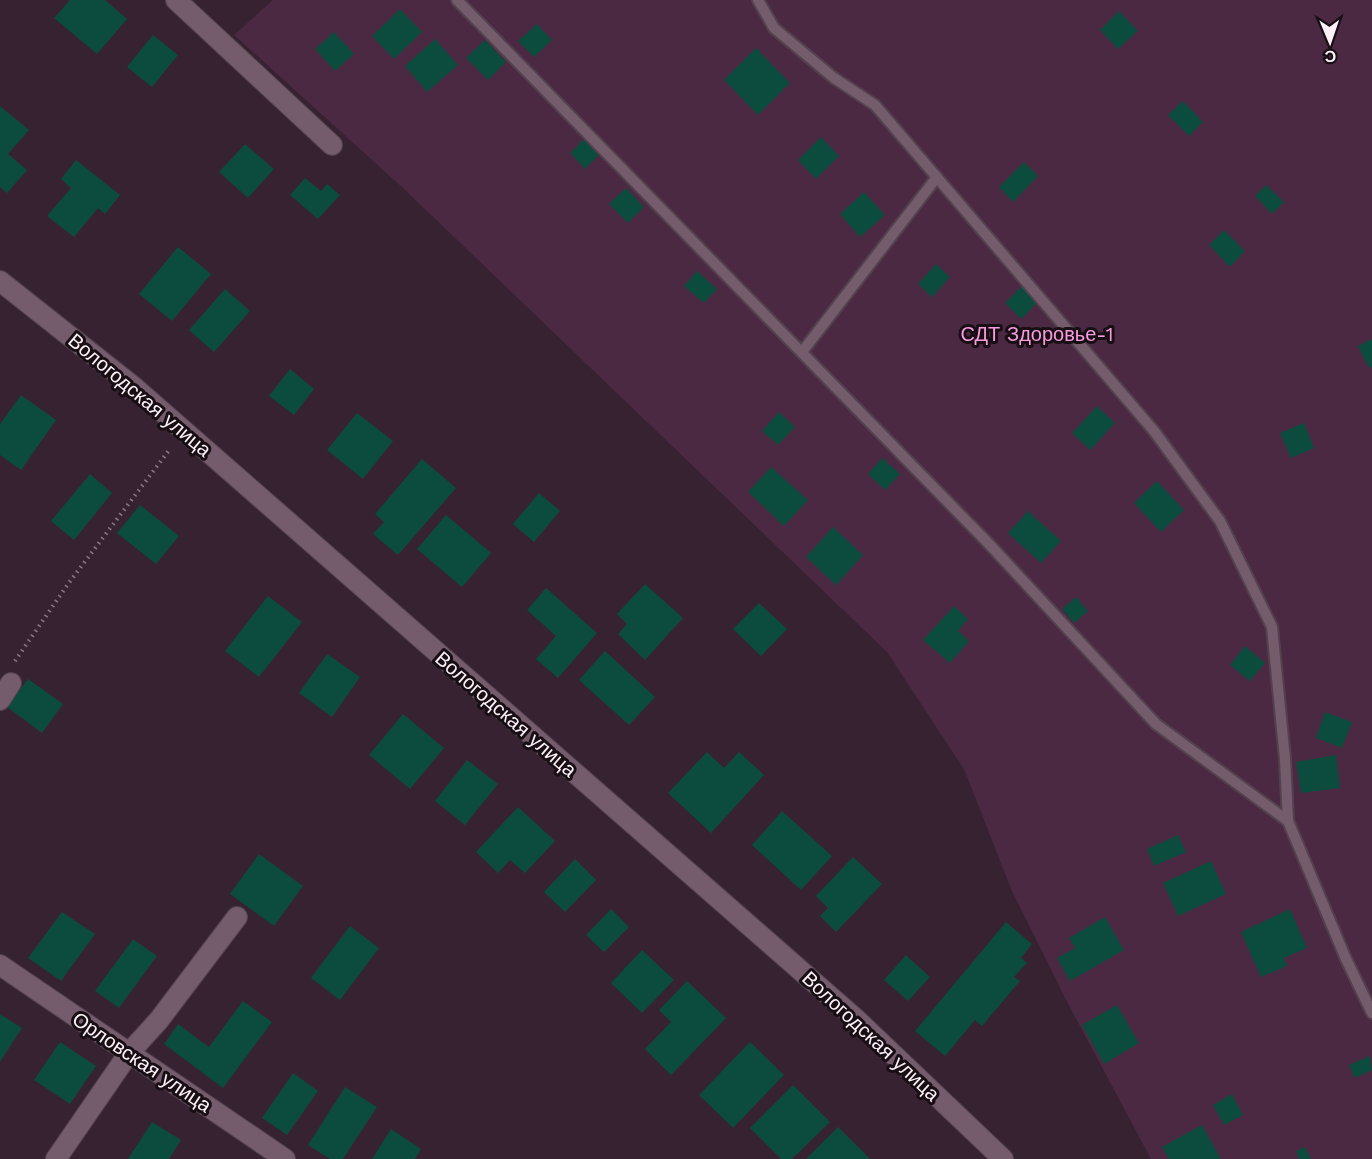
<svg xmlns="http://www.w3.org/2000/svg" width="1372" height="1159" viewBox="0 0 1372 1159" font-family="'Work Sans',sans-serif">
<style>
.green{fill:#4c2942}
.building{fill:#0c4c3f}
.lines{fill:none;stroke-linecap:round;stroke-linejoin:round}
.service-casing{stroke:#53424e;stroke-width:14}
.minor-casing{stroke:#53424e;stroke-width:22}
.path{stroke:#8b7a86;stroke-width:4;stroke-dasharray:1.5 4.5;stroke-linecap:butt}
.service{stroke:#745c6c;stroke-width:10}
.minor{stroke:#745c6c;stroke-width:20}
.labels{text-anchor:middle;stroke-width:6;stroke-linejoin:round;paint-order:stroke}
.park-label{font-size:20px;fill:#f99bde;stroke:#180f15}
.street-label{font-size:20px;fill:#fef0f9;stroke:#180f15}
</style>
<rect width="100%" height="100%" fill="#362230"/>
<polygon class="green" points="273,0 1372,0 1372,1159 1151,1159 1065,998 1011,889 965,771 887,652 404,189 234,35"/>
<g class="building">
<polygon points="70,0 105,0 127,19 97,54 54,18"/>
<polygon points="400,9 422,32 394,59 372,36"/>
<polygon points="1119,11 1138,31 1118,49 1100,30"/>
<polygon points="537,24 552,40 534,57 518,41"/>
<polygon points="334,32 354,54 335,71 315,49"/>
<polygon points="153,35 178,55 152,87 127,67"/>
<polygon points="435,39 458,65 427,92 405,66"/>
<polygon points="485,40 506,62 488,80 466,58"/>
<polygon points="756,48 790,83 758,115 724,80"/>
<polygon points="1183,101 1203,122 1189,136 1168,115"/>
<polygon points="0,106 29,130 8,154 27,170 7,193 0,187"/>
<polygon points="821,137 839,156 816,179 798,160"/>
<polygon points="584,139 599,155 585,169 570,153"/>
<polygon points="245,144 274,169 248,198 219,172"/>
<polygon points="76,160 120,195 105,214 98,208 74,237 47,216 71,188 61,179"/>
<polygon points="1024,162 1038,176 1013,202 999,187"/>
<polygon points="305,178 321,191 327,184 340,195 318,219 290,195"/>
<polygon points="1266,185 1284,202 1272,214 1255,196"/>
<polygon points="626,188 644,207 628,223 609,204"/>
<polygon points="864,192 885,215 860,237 840,214"/>
<polygon points="1224,230 1245,251 1230,267 1209,245"/>
<polygon points="178,247 211,274 172,321 139,294"/>
<polygon points="936,264 950,277 932,297 918,284"/>
<polygon points="697,271 717,289 704,303 684,286"/>
<polygon points="1023,285 1039,301 1021,319 1005,303"/>
<polygon points="225,289 250,311 214,352 189,330"/>
<polygon points="1372,339 1372,366 1369,368 1358,346"/>
<polygon points="290,369 314,389 294,415 269,396"/>
<polygon points="21,395 56,420 21,470 0,455 0,424"/>
<polygon points="1097,406 1115,423 1090,450 1072,433"/>
<polygon points="779,412 795,427 778,445 762,431"/>
<polygon points="357,413 393,441 363,479 327,450"/>
<polygon points="1304,423 1314,448 1291,458 1280,433"/>
<polygon points="882,458 900,474 885,490 868,474"/>
<polygon points="422,459 456,488 398,555 373,534 384,522 375,514"/>
<polygon points="771,467 808,500 784,526 748,492"/>
<polygon points="90,474 112,493 74,540 51,521"/>
<polygon points="1157,481 1184,510 1161,532 1134,503"/>
<polygon points="539,493 560,511 534,542 513,524"/>
<polygon points="140,505 179,536 156,564 117,533"/>
<polygon points="1028,511 1061,541 1041,563 1008,533"/>
<polygon points="446,515 491,553 462,587 417,549"/>
<polygon points="833,527 863,555 836,585 806,557"/>
<polygon points="645,584 683,618 645,660 618,634 627,624 617,614"/>
<polygon points="546,588 597,633 558,678 536,659 556,636 527,610"/>
<polygon points="268,596 302,622 259,677 225,651"/>
<polygon points="1076,597 1088,611 1074,623 1062,609"/>
<polygon points="759,603 787,629 761,656 733,629"/>
<polygon points="954,606 968,619 958,631 969,641 950,663 923,640"/>
<polygon points="1245,646 1265,663 1250,681 1230,665"/>
<polygon points="605,651 655,697 629,725 579,680"/>
<polygon points="327,654 360,677 332,717 299,693"/>
<polygon points="28,679 63,704 42,733 7,707"/>
<polygon points="1325,712 1352,722 1342,748 1316,738"/>
<polygon points="403,714 444,748 410,789 369,755"/>
<polygon points="707,752 724,768 739,752 764,775 711,833 668,793"/>
<polygon points="1336,755 1340,788 1301,793 1296,762"/>
<polygon points="467,760 498,784 465,825 435,801"/>
<polygon points="518,807 555,841 525,873 510,860 498,873 476,852"/>
<polygon points="782,811 832,856 801,890 752,845"/>
<polygon points="1178,835 1186,852 1154,866 1147,849"/>
<polygon points="259,854 303,886 274,926 230,894"/>
<polygon points="853,857 882,884 836,932 820,916 828,908 816,896"/>
<polygon points="575,859 596,880 565,912 544,892"/>
<polygon points="1211,861 1226,894 1178,916 1163,883"/>
<polygon points="611,909 629,927 604,952 586,935"/>
<polygon points="1290,909 1307,948 1284,958 1287,966 1261,977 1241,932"/>
<polygon points="62,912 95,934 61,981 28,958"/>
<polygon points="1105,917 1124,950 1070,981 1057,958 1075,948 1069,938"/>
<polygon points="1006,922 1032,944 1021,958 1027,963 1014,977 1020,981 982,1026 975,1020 945,1056 915,1031"/>
<polygon points="350,926 379,948 340,1000 311,978"/>
<polygon points="133,939 157,956 119,1008 95,991"/>
<polygon points="642,950 674,980 642,1013 611,983"/>
<polygon points="906,955 930,977 908,1001 884,980"/>
<polygon points="687,981 726,1018 671,1075 645,1049 671,1022 659,1010"/>
<polygon points="243,1001 272,1022 223,1088 164,1044 178,1024 209,1047"/>
<polygon points="1117,1005 1139,1043 1104,1064 1082,1025"/>
<polygon points="0,1014 22,1028 0,1062"/>
<polygon points="60,1042 96,1066 70,1104 34,1080"/>
<polygon points="750,1042 784,1075 733,1128 699,1095"/>
<polygon points="1370,1056 1372,1070 1355,1078 1349,1065"/>
<polygon points="293,1073 318,1091 287,1135 262,1118"/>
<polygon points="793,1085 830,1122 792,1159 781,1159 750,1128"/>
<polygon points="345,1087 377,1107 343,1159 330,1159 308,1145"/>
<polygon points="1232,1094 1243,1115 1224,1125 1213,1105"/>
<polygon points="152,1122 181,1140 169,1159 128,1159"/>
<polygon points="1202,1125 1221,1159 1169,1159 1162,1147"/>
<polygon points="838,1127 870,1159 806,1159"/>
<polygon points="391,1129 421,1149 415,1159 372,1159"/>
<polygon points="1305,1147 1311,1159 1299,1159 1296,1151"/>
</g>
<g class="lines">
<defs>
<g id="service">
<polyline points="457,0 990,545 1156,724 1288,821"/>
<polyline points="758,0 774,28 834,78 875,105 1154,431 1220,521 1272,627 1285,759 1288,821 1346,959 1372,1013"/>
<polyline points="802,352 937,177"/>
</g>
<g id="minor">
<polyline points="176,0 332,145"/>
<polyline points="0,281 134,387 856,1019 1003,1159"/>
<polyline points="0,700 11,683"/>
<polyline points="0,965 285,1159"/>
<polyline points="56,1159 129,1053 159,1020 237,917"/>
</g>
</defs>
<use href="#service" class="service-casing"/>
<use href="#minor" class="minor-casing"/>
<polyline class="path" points="15,661 68,584 170,449"/>
<use href="#service" class="service"/>
<use href="#minor" class="minor"/>
</g>
<g class="labels">
<g class="park-label">
<text x="1037" y="341">СДТ Здоровье-1</text>
</g>
<g class="street-label">
<text transform="translate(140 395) rotate(40)" y="7">Вологодская улица</text>
<text transform="translate(506 714) rotate(41)" y="7">Вологодская улица</text>
<text transform="translate(871 1036) rotate(43)" y="7">Вологодская улица</text>
<text transform="translate(142 1062) rotate(34)" y="7">Орловская улица</text>
</g>
</g>
<g transform="translate(1330 42) rotate(178)" stroke="#180f15" stroke-width="4.5" paint-order="stroke">
<path d="M0-4.5L10 22L0 15L-10 22Z" fill="#fef0f9"/>
<text y="-9" font-size="16" font-weight="bold" text-anchor="middle" fill="#fef0f9">С</text>
</g>
</svg>
